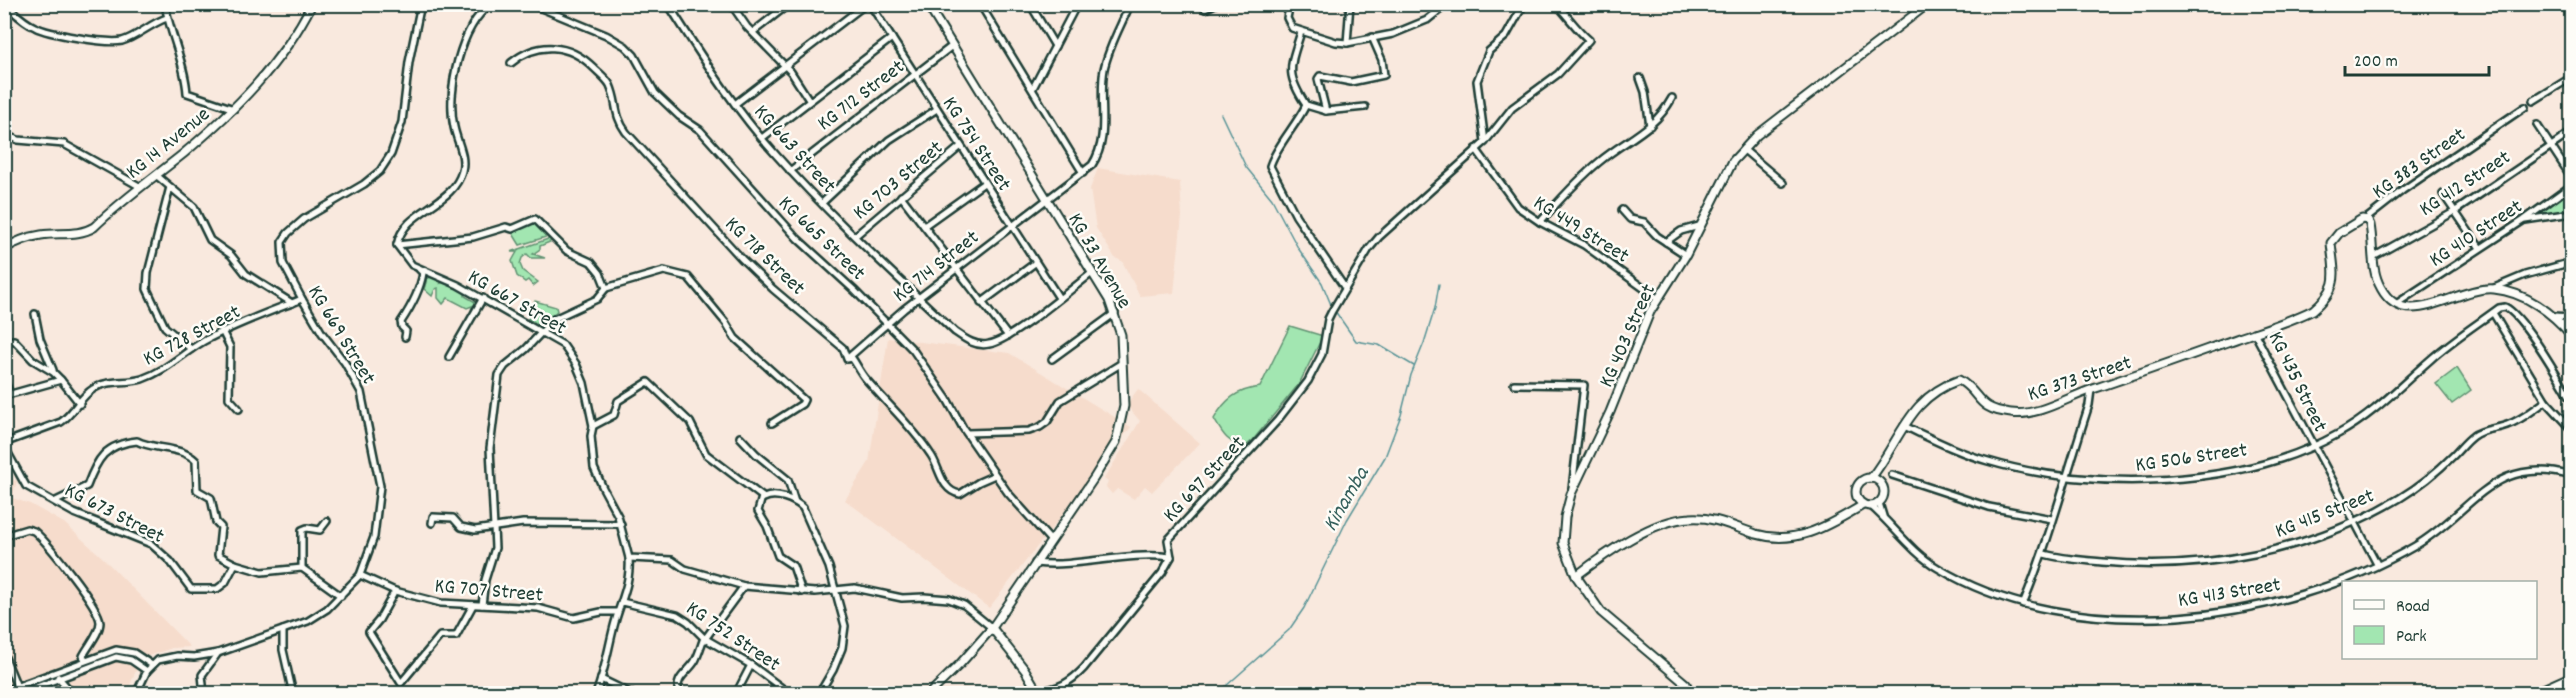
<svg xmlns="http://www.w3.org/2000/svg" width="2576" height="698" viewBox="0 0 2576 698" font-family="Dekko,sans-serif">
<style>
.built{fill:#f6dccc}
.green{fill:#a2e6b1;stroke:#609272;stroke-width:1.5}
.lines{fill:none;stroke-linecap:round;stroke-linejoin:round}
.stream{stroke:#579396;stroke-width:1.5}
.street-casing{stroke:#1f3d34;stroke-width:10}
.secondary-casing{stroke:#1f3d34;stroke-width:11}
.street{stroke:#fdfcf7;stroke-width:5}
.secondary{stroke:#fdfcf7;stroke-width:7}
.labels{text-anchor:middle;stroke-width:5;stroke-linejoin:round;paint-order:stroke}
.street-label{font-size:21px;fill:#1f3d34;stroke:#fdfcf7}
.water-label{font-size:22px;font-style:italic;fill:#36615d;stroke:#fdfcf7}
</style>
<rect width="100%" height="100%" fill="#f9e9de"/>
<filter id="ink" filterUnits="userSpaceOnUse"><feTurbulence type="fractalNoise" baseFrequency=".0167" numOctaves="2"/><feDisplacementMap in="SourceGraphic" scale="12" xChannelSelector="R" yChannelSelector="G"/><feConvolveMatrix kernelMatrix="1 2 1 2 8 2 1 2 1" color-interpolation-filters="sRGB"/></filter>
<g filter="url(#ink)">
<g class="built">
<polygon points="1098,168 1180,182 1182,216 1174,293 1140,296 1122,261 1115,258 1096,228 1090,189"/>
<polygon points="888,338 1009,353 1131,427 989,608 845,500 869,462"/>
<polygon points="1138,389 1200,443 1152,492 1145,486 1134,499 1117,489 1112,494 1106,487 1108,482 1104,479 1140,421 1126,405"/>
<polygon points="4,477 17,481 12,498 30,504 64,523 102,557 190,647 172,648 148,656 137,668 127,693 5,693"/>
</g>
<g class="green">
<polygon points="2571,190 2571,212 2541,216 2539,215 2539,211"/>
<polygon points="534,223 549,236 520,245 512,232"/>
<polygon points="551,238 552,241 540,246 540,249 533,254 545,258 531,258 527,254 522,258 520,264 523,271 538,282 533,286 528,280 525,282 517,276 512,261 517,252 511,252"/>
<polygon points="435,274 437,280 443,280 441,283 447,281 453,287 458,285 465,290 465,296 477,303 470,317 472,306 467,308 448,298 443,304 438,298 438,288 435,289 432,296 424,289 427,279"/>
<polygon points="535,301 556,307 557,311 540,325 528,319 529,311"/>
<path d="M1290,326L1323,336L1299,384L1253,440L1246,446C1228,445 1222,433 1214,419C1225,399 1237,390 1260,387Z"/>
<polygon points="2457,368 2471,390 2452,404 2436,384"/>
</g>
<g class="lines">
<g class="stream">
<polyline points="1221,114 1246,167 1272,199 1298,248 1322,283 1332,307"/>
<polyline points="1335,311 1356,341 1379,345 1414,366"/>
<polyline points="1217,694 1289,630 1304,608 1347,520 1385,457 1401,415 1411,375 1424,343 1435,308 1439,284"/>
</g>
<defs>
<g id="street">
<path d="M5,4C15,13 23,22 35,27C48,34 107,44 122,41C137,37 151,23 167,18"/>
<path d="M165,4C170,35 185,63 187,93L234,109"/>
<path d="M491,4C460,26 446,92 454,127C457,142 466,156 462,171C453,206 404,209 397,245L412,265L458,285L563,345L576,364L584,383L593,426L591,436L594,468L603,488L618,516L629,558L672,560L685,569L744,586L815,592L855,588L902,598L924,597L949,599L964,605L992,628"/>
<polyline points="531,4 606,35 625,46 634,55 655,93 679,116 700,130 798,239 855,291 913,350 947,399 963,428 1008,493 1051,541"/>
<path d="M668,4C702,57 735,110 777,156C832,218 895,275 955,332C965,339 976,347 989,344C1011,341 1071,289 1092,273"/>
<polyline points="731,4 747,27 791,72 809,100"/>
<polyline points="870,4 1059,298"/>
<polyline points="980,4 1083,173"/>
<polyline points="1030,4 1055,46"/>
<polyline points="1290,4 1287,18 1292,28 1336,42 1347,43 1393,34 1427,20 1447,4"/>
<polyline points="2567,4 2572,13"/>
<polyline points="2526,6 2531,4"/>
<polyline points="1205,9 1215,4"/>
<polyline points="753,32 789,4"/>
<path d="M1301,32C1290,67 1285,73 1306,105L1326,111L1365,107"/>
<polyline points="1347,43 1350,4"/>
<path d="M511,63C538,41 569,43 594,68C599,73 606,78 610,85C618,103 613,114 626,132L742,259L773,289L843,348L847,359L852,358C857,365 860,372 865,378C887,404 912,426 931,455C940,468 941,491 960,494L979,482L995,475"/>
<polyline points="1640,78 1645,92 1650,126"/>
<polyline points="1033,88 1077,4"/>
<polyline points="2533,101 2572,77"/>
<polyline points="735,104 866,4"/>
<path d="M1306,105C1296,126 1276,146 1270,166L1296,216L1345,288"/>
<polyline points="1326,111 1318,79 1320,76 1351,82 1384,75 1382,60 1372,37"/>
<polyline points="2537,125 2572,178"/>
<polyline points="4,134 18,140 64,144 139,186"/>
<polyline points="762,138 892,38"/>
<polyline points="1485,142 1477,81 1489,51 1506,36 1524,4"/>
<polyline points="1476,149 1518,207 1540,222 1584,245 1657,298"/>
<polyline points="1743,149 1783,183"/>
<polyline points="790,171 952,46"/>
<polyline points="156,175 194,207 210,240 231,255 246,274 292,303"/>
<polyline points="170,187 148,273 147,289 165,327 191,349"/>
<polyline points="2443,194 2480,248"/>
<polyline points="901,196 1008,336"/>
<polyline points="822,203 889,140 937,109"/>
<polyline points="1622,210 1630,219 1644,222 1657,236 1686,255"/>
<polyline points="2366,219 2403,190 2525,107"/>
<polyline points="2525,220 2572,213"/>
<path d="M1540,222C1559,201 1577,180 1599,162C1626,139 1654,131 1672,98"/>
<polyline points="924,226 984,183"/>
<polyline points="855,236 961,146"/>
<polyline points="1666,242 1681,231 1699,226"/>
<polyline points="397,245 473,237 506,227 512,229 535,219 567,251 591,262 600,273 606,288 597,299 554,319 526,349 505,366 499,375 490,448 495,548 485,580 482,605"/>
<polyline points="2373,257 2454,212 2572,132"/>
<polyline points="606,288 664,271 688,277 726,323 735,338 804,400 802,404 772,423"/>
<polyline points="2494,288 2525,275 2572,262"/>
<polyline points="981,303 1035,263"/>
<polyline points="2396,304 2524,220 2572,185"/>
<polyline points="2493,313 2546,401"/>
<polyline points="35,314 40,339 53,370"/>
<polyline points="2554,316 2572,317"/>
<polyline points="222,331 230,347 229,398 239,409"/>
<polyline points="2254,332 2377,564"/>
<path d="M405,337L406,331L402,327L401,322C411,307 420,291 423,273L419,269"/>
<polyline points="4,341 14,340 33,360 53,372 61,380"/>
<polyline points="449,357 483,298"/>
<path d="M848,358L904,309L1092,165C1111,136 1098,102 1104,69C1109,46 1121,26 1130,4"/>
<polyline points="1052,359 1115,313"/>
<polyline points="4,379 10,394"/>
<polyline points="1514,384 1584,385 1572,489"/>
<polyline points="4,396 61,380 80,404"/>
<path d="M593,426L614,415L618,401L648,382L690,422L706,454L764,498C775,492 794,499 803,508L829,567L845,626L842,648L833,670L819,694"/>
<path d="M1904,426C1932,439 1959,453 1988,461C2092,492 2242,488 2338,434C2373,415 2400,386 2430,360C2451,341 2476,325 2499,308L2505,307C2524,316 2560,380 2572,400"/>
<polyline points="967,433 1029,431 1040,427 1047,422 1060,401 1122,363"/>
<polyline points="740,437 756,454 788,480 795,502"/>
<path d="M4,443L61,422C74,413 80,397 93,389C107,379 126,384 142,379C166,371 183,353 204,341C235,324 269,312 302,299"/>
<polyline points="4,446 26,486 74,513 151,544 170,561 191,589 217,589 225,583 235,564 262,572 302,568 341,596"/>
<polyline points="1892,475 1989,507 2052,519"/>
<polyline points="762,497 758,511 767,526 778,556 793,566 802,592"/>
<path d="M56,501L87,486C97,459 105,444 137,441C154,450 182,446 196,461L197,490L211,498L216,522L221,527L218,555L235,564"/>
<polyline points="1879,503 1883,516"/>
<path d="M1871,506C1894,526 1911,552 1938,568C2075,650 2281,624 2415,546C2472,513 2493,453 2572,476"/>
<polyline points="432,523 433,517 453,518 461,527 475,530 523,523 621,524"/>
<path d="M4,536L27,529L34,531C47,542 99,606 100,622C100,633 88,646 83,656L85,660"/>
<path d="M2044,554C2063,559 2082,560 2102,562C2204,572 2312,551 2400,498C2420,486 2438,471 2454,455C2460,449 2466,441 2473,436C2482,429 2497,429 2507,425C2522,420 2533,410 2546,401L2572,429"/>
<path d="M1035,563C1080,568 1126,551 1171,557"/>
<polyline points="302,568 302,530 307,528 320,530 327,521"/>
<polyline points="360,575 395,591 441,603 538,608 574,618 601,612 617,612"/>
<polyline points="395,591 379,620 369,632 401,683 440,636 456,636 473,605"/>
<polyline points="622,602 677,615 688,622 704,638 751,665 790,694"/>
<path d="M2023,604C2050,539 2067,472 2089,405L2091,390"/>
<polyline points="283,630 283,650 293,694"/>
<polyline points="705,639 744,586"/>
<polyline points="4,655 18,689"/>
<polyline points="58,677 73,694"/>
<polyline points="601,679 632,694"/>
<polyline points="4,691 116,650 134,653 152,665"/>
<polyline points="737,692 751,665"/>
<path d="M1038,692C1059,688 1070,683 1084,668L1162,573L1171,557L1168,540L1277,421L1308,381L1322,354L1328,319L1332,311L1369,249L1379,237L1485,142L1512,108L1558,74L1589,40C1576,29 1568,16 1556,4"/>
<polyline points="18,694 116,657 131,660 147,671"/>
<polyline points="136,694 147,671 158,660 177,656 194,657 218,653 308,621 327,609 360,575 374,537 380,486 361,392 345,363 322,333 302,299 283,263 282,242 288,233 304,219 364,184 380,171 391,154 402,122 409,62 421,4"/>
<polyline points="204,694 202,675 218,653"/>
<path d="M596,694C605,671 608,649 614,626C620,602 631,584 629,558"/>
<path d="M679,694C674,677 688,673 695,661C699,654 701,645 704,638"/>
</g>
<g id="secondary">
<polyline points="463,4 484,4"/>
<polyline points="927,4 1109,300 1121,335 1124,406 1116,442 1094,478 992,628 1025,670 1039,694"/>
<path d="M4,249C15,242 28,237 41,235C59,232 78,237 94,227C122,200 153,178 183,154C234,111 282,64 312,4"/>
<circle cx="1870" cy="492" r="14"/>
<path d="M1871,478C1901,440 1908,398 1959,380C1982,393 1974,409 2011,413C2038,417 2068,397 2093,389C2141,373 2188,356 2236,339C2262,330 2289,322 2313,310C2341,286 2334,275 2331,243L2339,233L2362,219L2368,220L2370,225C2374,246 2370,269 2381,288C2406,334 2456,286 2494,289C2525,292 2553,313 2572,336"/>
<path d="M1576,576C1606,553 1652,520 1690,518C1714,516 1734,527 1756,534C1797,546 1829,525 1863,505"/>
<polyline points="1690,693 1686,684 1601,612 1576,576 1563,543 1565,517 1571,494 1610,412 1650,312 1686,255 1733,161 1757,135 1928,4"/>
<polyline points="929,694 960,664 992,628"/>
<polyline points="2532,694 2572,676"/>
</g>
</defs>
<use href="#street" class="street-casing"/>
<use href="#secondary" class="secondary-casing"/>
<use href="#street" class="street"/>
<use href="#secondary" class="secondary"/>
</g>
</g>
<g class="labels">
<g class="street-label">
<text transform="translate(860 94) rotate(-37)" y="7">KG 712 Street</text>
<text transform="translate(167 142) rotate(-39)" y="7">KG 14 Avenue</text>
<text transform="translate(978 143) rotate(57)" y="7">KG 754 Street</text>
<text transform="translate(796 148) rotate(48)" y="7">KG 663 Street</text>
<text transform="translate(2418 162) rotate(-35)" y="7">KG 383 Street</text>
<text transform="translate(897 179) rotate(-40)" y="7">KG 703 Street</text>
<text transform="translate(2464 182) rotate(-33)" y="7">KG 412 Street</text>
<text transform="translate(1582 228) rotate(32)" y="7">KG 449 Street</text>
<text transform="translate(2475 232) rotate(-33)" y="7">KG 410 Street</text>
<text transform="translate(823 237) rotate(44)" y="7">KG 665 Street</text>
<text transform="translate(766 255) rotate(44)" y="7">KG 718 Street</text>
<text transform="translate(1101 260) rotate(60)" y="7">KG 33 Avenue</text>
<text transform="translate(935 265) rotate(-38)" y="7">KG 714 Street</text>
<text transform="translate(518 301) rotate(30)" y="7">KG 667 Street</text>
<text transform="translate(191 334) rotate(-28)" y="7">KG 728 Street</text>
<text transform="translate(343 334) rotate(59)" y="7">KG 669 Street</text>
<text transform="translate(1626 335) rotate(-66)" y="7">KG 403 Street</text>
<text transform="translate(2079 377) rotate(-18)" y="7">KG 373 Street</text>
<text transform="translate(2299 381) rotate(64)" y="7">KG 435 Street</text>
<text transform="translate(2191 456) rotate(-8)" y="7">KG 506 Street</text>
<text transform="translate(1203 478) rotate(-47)" y="7">KG 697 Street</text>
<text transform="translate(115 512) rotate(27)" y="7">KG 673 Street</text>
<text transform="translate(2324 512) rotate(-21)" y="7">KG 415 Street</text>
<text transform="translate(489 589) rotate(5)" y="7">KG 707 Street</text>
<text transform="translate(2229 591) rotate(-9)" y="7">KG 413 Street</text>
<text transform="translate(734 635) rotate(34)" y="7">KG 752 Street</text>
</g>
<g class="water-label">
<text transform="translate(1344 498) rotate(-60)" y="8">Kinamba</text>
</g>
</g>
<rect width="2576" height="698" fill="none" stroke="#fdfcf7" stroke-width="24"/>
<rect x="12" y="12" width="2552" height="674" fill="none" stroke="#1f3d34" stroke-width="2" filter="url(#ink)"/>
<rect x="2342" y="581" width="195" height="78" fill="#fdfcf7" stroke="#a4b0a9" stroke-width="1.5"/>
<rect x="2354" y="600" width="30" height="9" fill="#fdfcf7" stroke="#a4b0a9" stroke-width="1.5"/>
<text x="2396" y="611" font-size="18" fill="#1f3d34">Road</text>
<rect x="2354" y="626" width="30" height="18" fill="#a2e6b1" stroke="#a4b0a9" stroke-width="1.5"/>
<text x="2396" y="641" font-size="18" fill="#1f3d34">Park</text>
<path d="M2345 66v9h144v-9" fill="none" stroke="#1f3d34" stroke-width="3"/>
<text x="2354" y="66" font-size="18" fill="#1f3d34" stroke="#fdfcf7" stroke-width="4.5" paint-order="stroke">200 m</text>
</svg>
